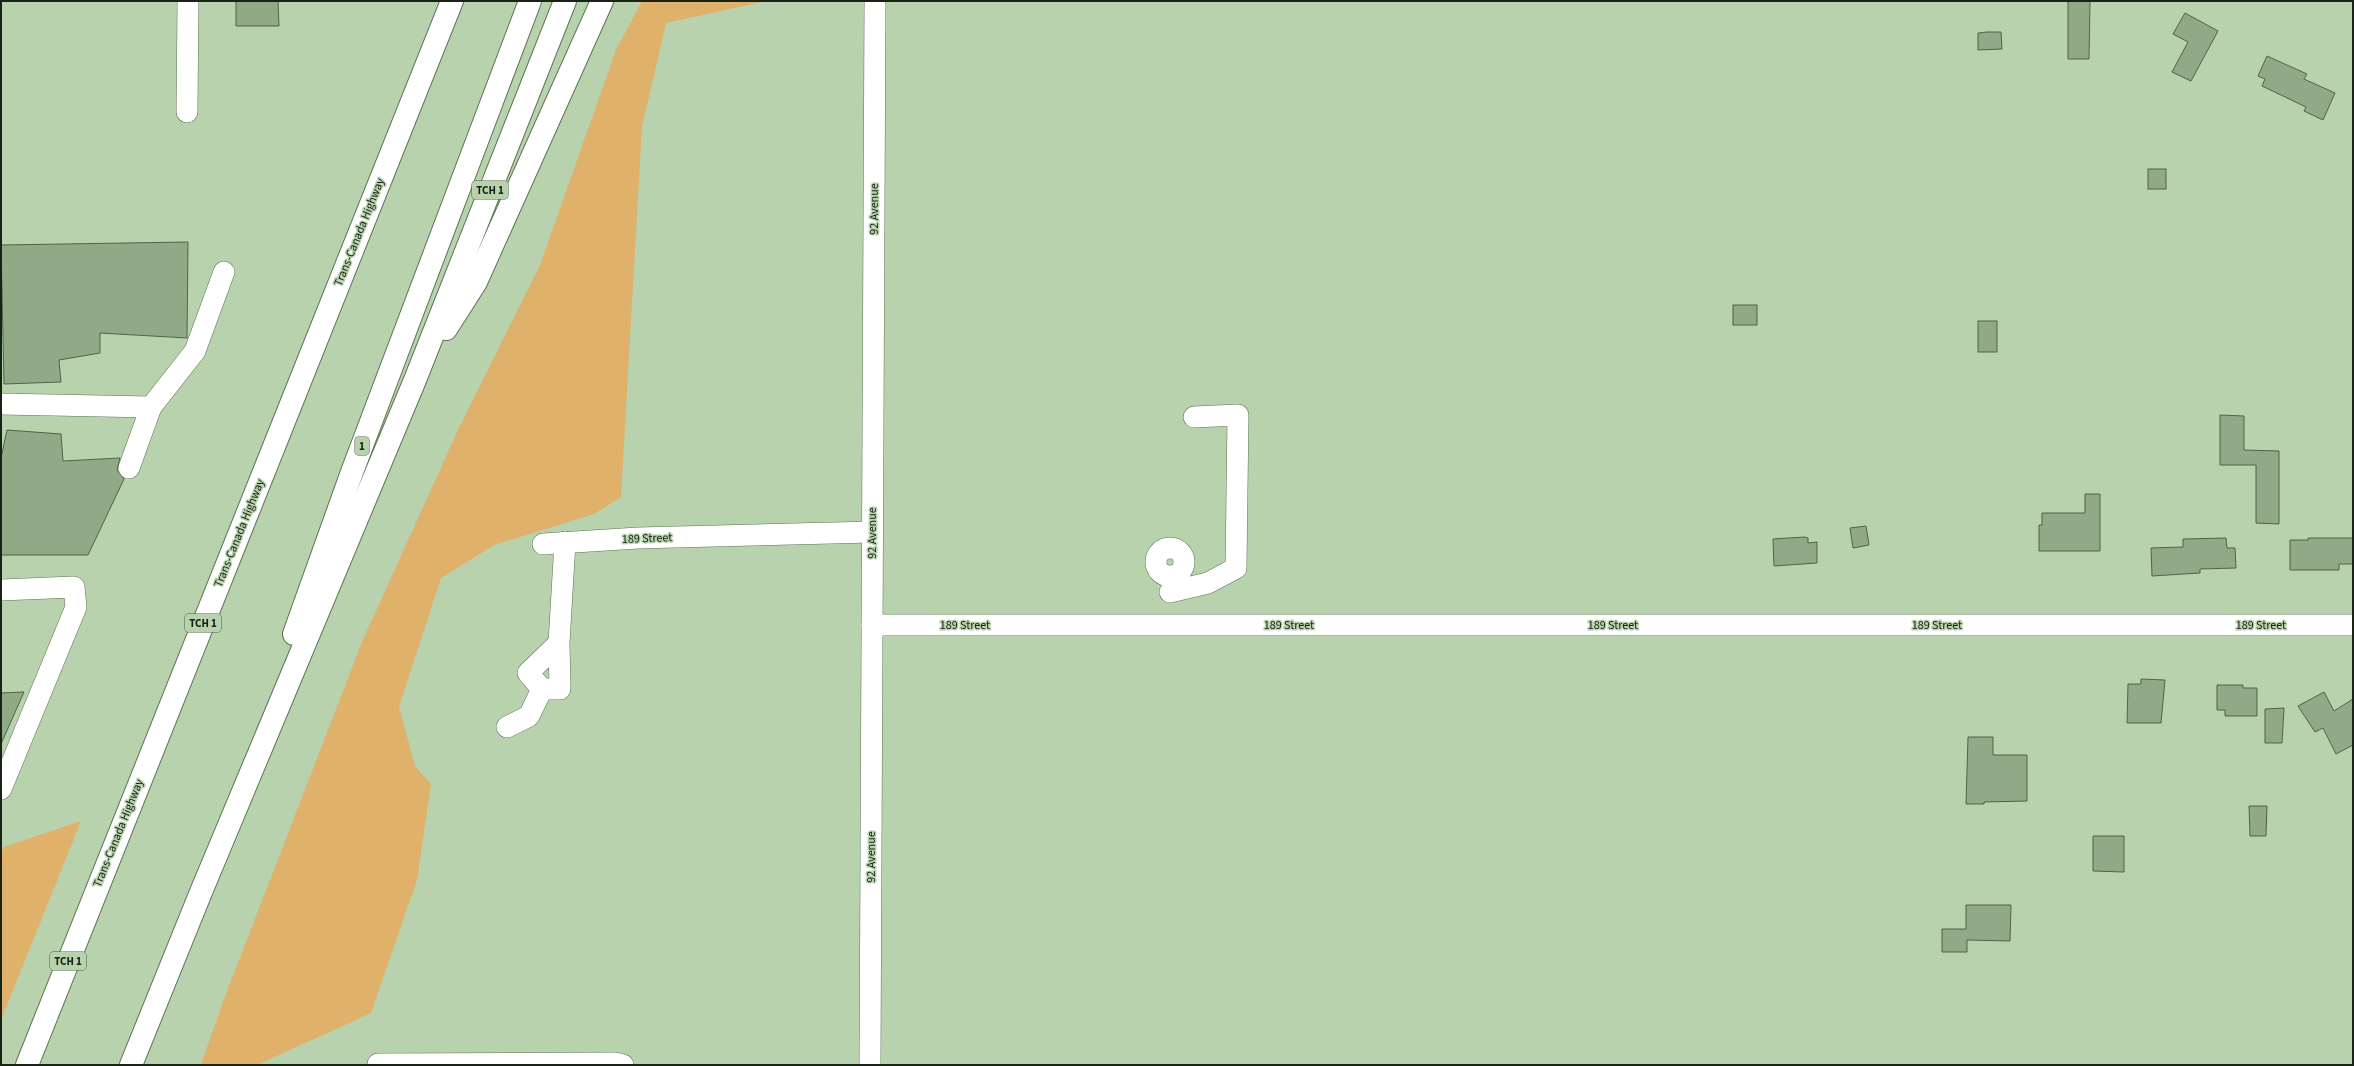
<svg xmlns="http://www.w3.org/2000/svg" width="2354" height="1066" viewBox="0 0 2354 1066" font-family="'Source Sans 3',sans-serif">
<style>
.green{fill:#dfb16b}
.building{fill:#91a987;stroke:#4e6545}
.lines{fill:none;stroke-linecap:round;stroke-linejoin:round}
.minor-casing{stroke:#5c7353;stroke-width:22}
.highway-casing{stroke:#5c7353;stroke-width:24}
.minor{stroke:#fff;stroke-width:21}
.highway{stroke:#fff;stroke-width:22}
.labels{text-anchor:middle;stroke-width:3;stroke-linejoin:round;paint-order:stroke}
.shield{fill:#b8d2ae;stroke:#495743;stroke-width:1}
.shield-label{font-size:11px;font-weight:bold;fill:#192215}
.street-label{font-size:12px;fill:#192215;stroke:#b8d2ae}
</style>
<rect width="100%" height="100%" fill="#b8d2ae"/>
<g class="green">
<polygon points="642,1 766,1 666,23 642,127 621,497 594,514 494,545 441,578 399,707 415,766 431,784 417,880 371,1013 257,1065 201,1065 224,999 362,642 458,430 540,265 616,50"/>
<polygon points="81,821 1,1020 1,853 4,847"/>
</g>
<g class="building">
<polygon points="236,1 278,1 279,26 236,26"/>
<polygon points="2068,1 2090,1 2089,59 2068,59"/>
<polygon points="2185,13 2218,31 2191,81 2172,72 2188,42 2173,34"/>
<polygon points="1987,32 2001,32 2002,49 1978,50 1978,33"/>
<polygon points="2267,56 2307,74 2304,79 2335,93 2323,120 2304,111 2306,107 2262,86 2265,79 2258,76"/>
<rect x="2148" y="169" width="18" height="20"/>
<polygon points="188,242 187,338 100,333 100,353 59,360 61,382 4,384 1,245"/>
<rect x="1733" y="305" width="24" height="20"/>
<rect x="1978" y="321" width="19" height="31"/>
<polygon points="2220,415 2244,416 2244,450 2279,451 2279,524 2256,523 2256,465 2220,465"/>
<polygon points="7,430 61,434 63,461 120,458 117,470 124,479 88,555 1,555 1,458"/>
<polygon points="2085,494 2100,494 2100,551 2039,551 2039,525 2042,525 2042,513 2085,513"/>
<polygon points="1866,526 1869,545 1853,548 1850,528"/>
<polygon points="1805,537 1808,538 1808,543 1817,542 1817,563 1774,566 1773,539"/>
<polygon points="2226,538 2227,548 2235,548 2236,568 2200,569 2200,573 2152,576 2151,548 2183,547 2183,539"/>
<polygon points="2308,538 2353,538 2353,564 2339,564 2339,570 2290,570 2290,540 2308,540"/>
<polygon points="2141,679 2165,680 2161,723 2127,723 2128,684 2141,684"/>
<polygon points="2217,685 2243,685 2243,688 2257,688 2257,716 2225,716 2225,710 2217,710"/>
<polygon points="24,692 1,744 1,693"/>
<polygon points="2324,692 2334,711 2353,699 2353,745 2336,754 2323,728 2315,732 2298,706"/>
<polygon points="2284,708 2282,743 2265,743 2265,709"/>
<polygon points="1968,737 1993,737 1993,755 2027,755 2027,801 1984,802 1984,804 1966,804"/>
<polygon points="2249,806 2267,806 2266,836 2250,836"/>
<polygon points="2093,836 2124,836 2124,872 2093,871"/>
<polygon points="1966,905 2011,905 2010,941 1967,940 1967,952 1942,952 1942,929 1966,929"/>
</g>
<g class="lines">
<defs>
<g id="minor">
<polyline points="187,112 188,1"/>
<polyline points="1,404 151,407 195,351 224,272"/>
<polyline points="129,468 151,407"/>
<polyline points="543,544 638,538 872,532"/>
<circle cx="1170" cy="562" r="14"/>
<polyline points="1,590 74,587 76,607 1,789"/>
<polyline points="1170,592 1208,583 1236,568 1238,415 1194,417"/>
<polyline points="872,625 2353,625"/>
<polyline points="559,643 560,689 542,689 528,673 559,643 565,542"/>
<polyline points="507,727 529,716 542,689"/>
<polyline points="378,1064 615,1063 623,1065"/>
<polyline points="870,1065 875,1"/>
</g>
<g id="highway">
<polyline points="446,329 476,282 602,1"/>
<polyline points="294,634 352,472 530,1"/>
<polyline points="27,1065 452,1"/>
<polyline points="131,1065 201,892 415,380 565,1"/>
</g>
</defs>
<use href="#minor" class="minor-casing"/>
<use href="#highway" class="highway-casing"/>
<use href="#minor" class="minor"/>
<use href="#highway" class="highway"/>
</g>
<g class="labels">
<g class="shield">
<rect x="472" y="181" width="36" height="18" rx="3"/>
<rect x="355" y="437" width="14" height="18" rx="3"/>
<rect x="185" y="614" width="36" height="18" rx="3"/>
<rect x="50" y="952" width="36" height="18" rx="3"/>
</g>
<g class="shield-label">
<text x="490" y="194">TCH 1</text>
<text x="362" y="450">1</text>
<text x="203" y="627">TCH 1</text>
<text x="68" y="965">TCH 1</text>
</g>
<g class="street-label">
<text transform="translate(874 209) rotate(-90)" y="4">92 Avenue</text>
<text transform="translate(359 232) rotate(-68)" y="4">Trans-Canada Highway</text>
<text transform="translate(239 533) rotate(-68)" y="4">Trans-Canada Highway</text>
<text transform="translate(872 533) rotate(-90)" y="4">92 Avenue</text>
<text transform="translate(647 538) rotate(-2)" y="4">189 Street</text>
<text x="965" y="629">189 Street</text>
<text x="1289" y="629">189 Street</text>
<text x="1613" y="629">189 Street</text>
<text x="1937" y="629">189 Street</text>
<text x="2261" y="629">189 Street</text>
<text transform="translate(118 833) rotate(-68)" y="4">Trans-Canada Highway</text>
<text transform="translate(871 857) rotate(-90)" y="4">92 Avenue</text>
</g>
</g>
<rect width="2354" height="1066" fill="none" stroke="#192215" stroke-width="4"/>
</svg>
